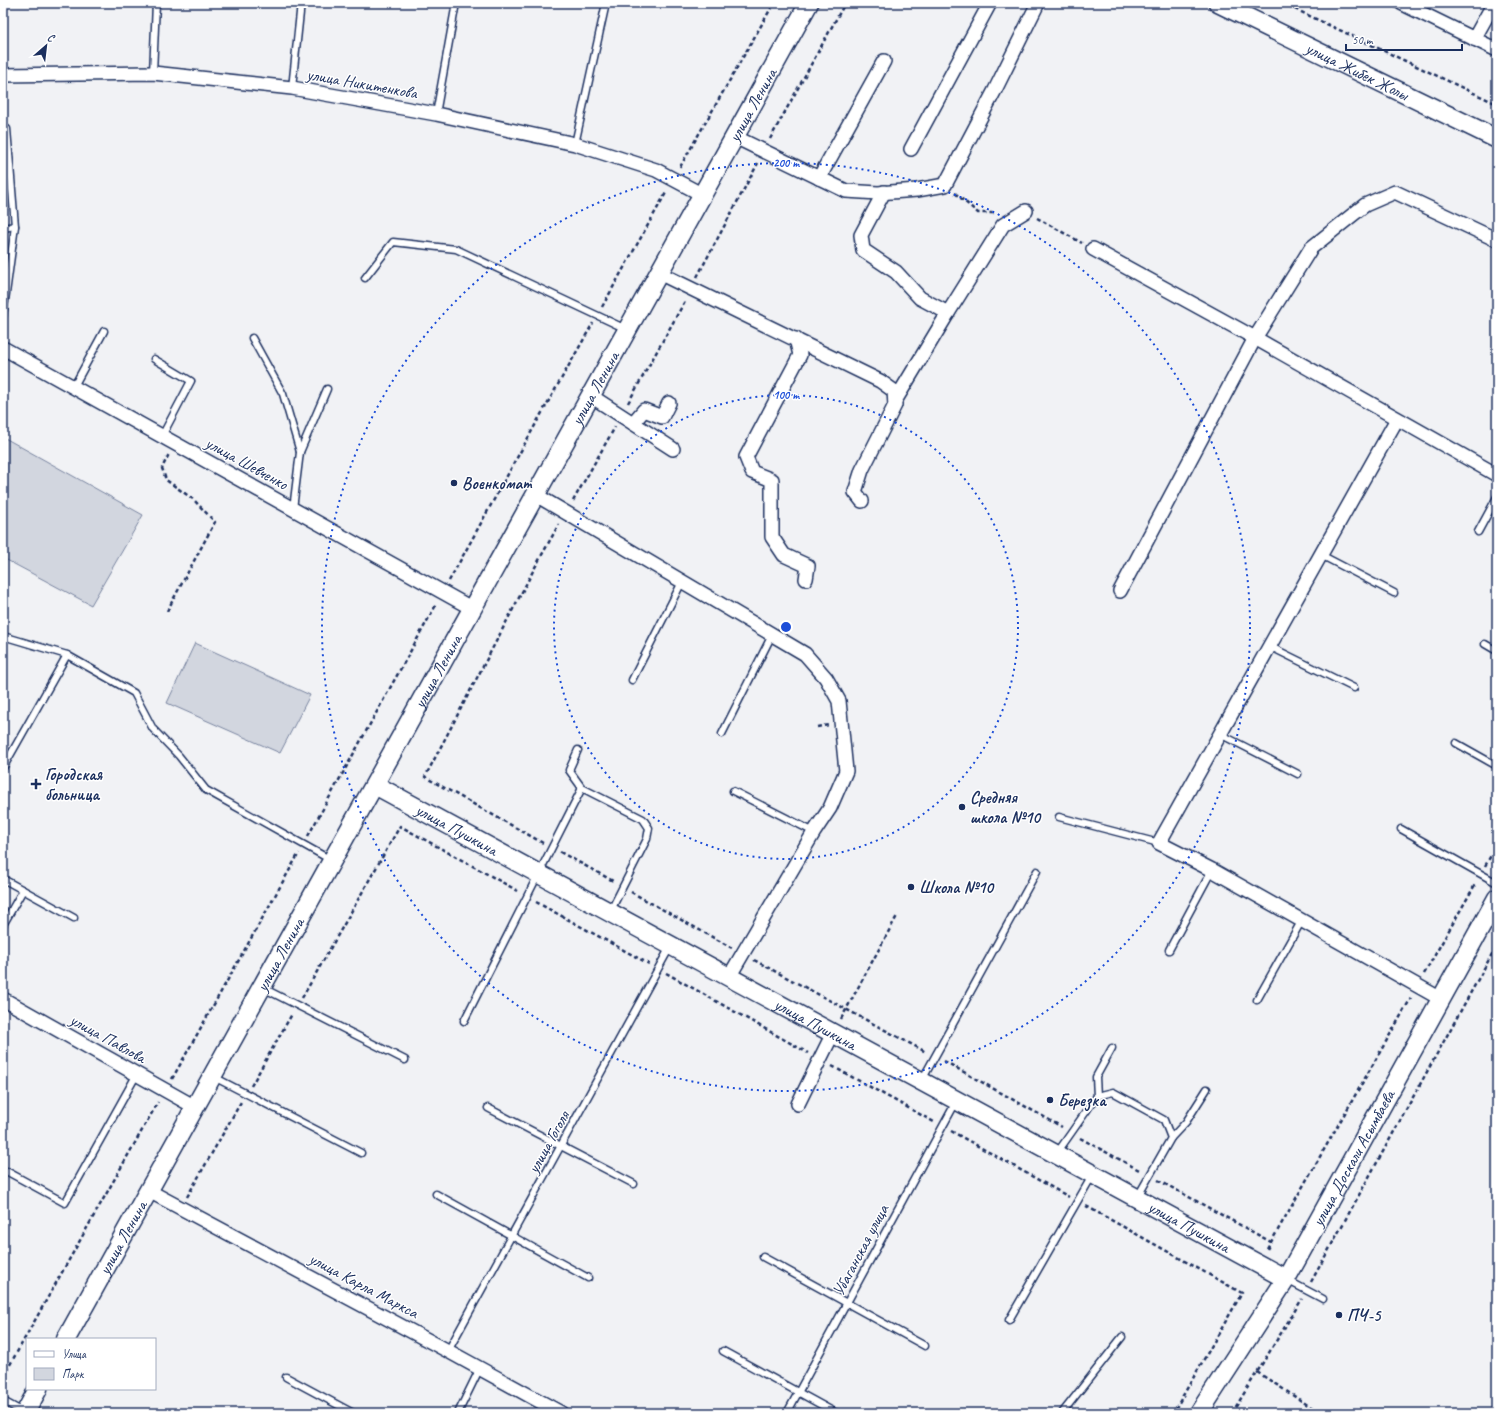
<svg xmlns="http://www.w3.org/2000/svg" width="1500" height="1416" viewBox="0 0 1500 1416" font-family="Caveat,sans-serif">
<style>
.green{fill:#d2d6df;stroke:#76829e}
.lines{fill:none;stroke-linecap:round;stroke-linejoin:round}
.lane-casing{stroke:#1b2f5e;stroke-width:9}
.street-casing{stroke:#1b2f5e;stroke-width:16}
.secondary-casing{stroke:#1b2f5e;stroke-width:21}
.path{stroke:#1b2f5e;stroke-width:2.5;stroke-dasharray:4 3;stroke-linecap:butt}
.lane{stroke:#fff;stroke-width:6}
.street{stroke:#fff;stroke-width:13}
.secondary{stroke:#fff;stroke-width:18}
.ring{fill:none;stroke:#1d4ed8;stroke-width:2;stroke-dasharray:2 4}
.poi-dot{fill:#1b2f5e;stroke:#fff;stroke-width:1.5}
.labels{text-anchor:middle;stroke-width:3;stroke-linejoin:round;paint-order:stroke}
.street-label{font-size:17px;fill:#1b2f5e;stroke:#fff}
.poi-label{font-size:17px;font-weight:bold;fill:#1b2f5e;stroke:#fff;text-anchor:start}
.centre{fill:#1d4ed8;stroke:#fff;stroke-width:2}
.ring-label{font-size:12px;text-anchor:middle;font-weight:bold;fill:#1d4ed8;stroke:#fff;stroke-width:3;stroke-linejoin:round;paint-order:stroke}
</style>
<rect width="100%" height="100%" fill="#f1f2f5"/>
<filter id="ink" filterUnits="userSpaceOnUse"><feTurbulence type="fractalNoise" baseFrequency=".025" numOctaves="2"/><feDisplacementMap in="SourceGraphic" scale="8" xChannelSelector="R" yChannelSelector="G"/><feConvolveMatrix kernelMatrix="1 2 1 2 8 2 1 2 1" color-interpolation-filters="sRGB"/></filter>
<g filter="url(#ink)">
<g class="green">
<polygon points="3,437 143,515 91,605 3,558"/>
<polygon points="195,643 310,695 280,753 167,703"/>
</g>
<g class="lines">
<defs>
<g id="lane">
<polyline points="153,73 156,3"/>
<polyline points="292,88 301,3"/>
<polyline points="436,114 456,3"/>
<polyline points="575,144 606,3"/>
<polyline points="3,228 15,226"/>
<polyline points="365,278 393,242 456,249 626,329"/>
<polyline points="3,316 15,226 7,129"/>
<polyline points="252,338 283,394 300,452"/>
<polyline points="154,359 191,381 162,436"/>
<polyline points="73,388 104,331"/>
<polyline points="293,509 300,452 327,389"/>
<polyline points="1478,532 1497,497"/>
<polyline points="1321,555 1394,593"/>
<polyline points="3,636 67,655"/>
<polyline points="1485,644 1497,651"/>
<polyline points="1269,646 1354,688"/>
<polyline points="632,680 682,582"/>
<polyline points="722,734 772,635"/>
<polyline points="1220,734 1298,774"/>
<polyline points="1456,743 1497,766"/>
<polyline points="578,750 569,770 582,788"/>
<polyline points="3,768 67,655 134,693 153,729 179,756 206,790 331,860"/>
<polyline points="733,791 814,832"/>
<polyline points="1059,817 1159,843"/>
<polyline points="1401,829 1497,883"/>
<polyline points="3,879 74,918"/>
<polyline points="3,925 23,890"/>
<polyline points="1169,950 1212,870"/>
<polyline points="263,988 405,1060"/>
<polyline points="1257,1000 1302,920"/>
<polyline points="464,1021 582,788 643,819 649,828 647,839 610,912"/>
<polyline points="214,1077 361,1153"/>
<polyline points="922,1080 1037,871"/>
<polyline points="1097,1096 1096,1077 1112,1048"/>
<polyline points="488,1108 634,1184"/>
<polyline points="1171,1138 1186,1122 1207,1089"/>
<polyline points="1057,1153 1097,1096 1113,1092 1164,1120 1171,1138 1138,1196"/>
<polyline points="8,1172 65,1203 137,1074"/>
<polyline points="436,1194 588,1278"/>
<polyline points="763,1257 925,1346"/>
<polyline points="1287,1280 1323,1299"/>
<polyline points="1009,1320 1092,1176"/>
<polyline points="448,1351 670,947"/>
<polyline points="723,1351 836,1413"/>
<polyline points="286,1377 353,1413"/>
<polyline points="3,1401 23,1412"/>
<polyline points="458,1413 480,1368"/>
<polyline points="787,1413 956,1102"/>
<polyline points="1062,1413 1122,1337"/>
</g>
<g id="street">
<polyline points="1401,3 1497,50"/>
<polyline points="1474,39 1494,3"/>
<polyline points="3,75 153,73 292,88 436,114 575,144 656,170 703,195"/>
<polyline points="735,137 846,191 878,193 917,190 945,185 995,90 1038,3"/>
<polyline points="911,149 990,3"/>
<polyline points="819,178 884,61"/>
<polyline points="884,192 861,235 863,250 896,272 920,298 948,313 895,401"/>
<polyline points="1093,249 1255,338 1497,475"/>
<polyline points="659,273 880,381 894,391 895,405 862,470 855,492 862,501"/>
<polyline points="948,313 1003,225 1026,211"/>
<polyline points="796,339 800,355 746,457 752,472 772,480 772,537 784,555 808,566 806,579"/>
<polyline points="3,348 473,609"/>
<polyline points="591,396 673,449"/>
<polyline points="1397,419 1159,843 1212,870 1441,999"/>
<polyline points="633,423 644,410 662,417 669,403"/>
<polyline points="536,495 805,654 826,678 839,701 846,771 830,808 814,832 729,977"/>
<polyline points="1120,591 1255,338 1311,248 1365,205 1395,192 1497,240"/>
<polyline points="3,999 195,1107"/>
<polyline points="798,1104 833,1033"/>
<polyline points="149,1191 448,1351 561,1413"/>
</g>
<g id="secondary">
<path id="s1" d="M1218,3L1497,139"/>
<path id="s2" d="M375,785L1286,1279"/>
<path id="s3" d="M66,1339L809,3"/>
<polyline points="25,1413 38,1389"/>
<path id="s4" d="M1199,1413L1286,1279L1497,898"/>
</g>
</defs>
<use href="#lane" class="lane-casing"/>
<use href="#street" class="street-casing"/>
<use href="#secondary" class="secondary-casing"/>
<g class="path">
<polyline points="1282,3 1497,104"/>
<polyline points="770,139 845,3"/>
<polyline points="680,167 774,3"/>
<polyline points="955,193 978,213 996,213"/>
<polyline points="1037,218 1082,243"/>
<polyline points="697,277 758,163"/>
<polyline points="602,307 667,191"/>
<polyline points="628,403 685,301"/>
<polyline points="573,501 615,427"/>
<polyline points="449,581 539,418 593,323"/>
<polyline points="167,611 215,522 193,499 166,480 162,468 169,454"/>
<polyline points="817,727 829,725"/>
<polyline points="308,836 436,605"/>
<polyline points="543,843 425,777 533,571 559,524"/>
<polyline points="560,852 615,882"/>
<polyline points="1485,866 1497,845"/>
<polyline points="631,892 732,948"/>
<polyline points="536,902 649,964"/>
<polyline points="754,960 926,1052"/>
<polyline points="666,973 808,1053"/>
<polyline points="1424,974 1476,883"/>
<polyline points="302,998 400,826 518,891"/>
<polyline points="841,1019 897,916"/>
<polyline points="944,1061 1062,1127"/>
<polyline points="832,1066 934,1122"/>
<polyline points="172,1079 299,853"/>
<polyline points="251,1086 292,1014"/>
<polyline points="951,1131 1069,1197"/>
<polyline points="1080,1138 1141,1171"/>
<polyline points="1158,1180 1271,1242"/>
<polyline points="187,1197 241,1102"/>
<polyline points="1086,1206 1242,1293 1173,1413"/>
<polyline points="1267,1249 1411,998"/>
<polyline points="1311,1282 1497,945"/>
<polyline points="1257,1372 1320,1413"/>
<polyline points="3,1377 158,1102"/>
<polyline points="1232,1413 1302,1299"/>
</g>
<use href="#lane" class="lane"/>
<use href="#street" class="street"/>
<use href="#secondary" class="secondary"/>
</g>
</g>
<g class="ring">
<circle cx="786" cy="627" r="232"/>
<circle cx="786" cy="627" r="464"/>
</g>
<g class="poi-dot">
<circle cx="454" cy="483" r="4"/>
<path d="M34 778h4v4h4v4h-4v4h-4v-4h-4v-4h4z"/>
<circle cx="962" cy="807" r="4"/>
<circle cx="911" cy="887" r="4"/>
<circle cx="1050" cy="1100" r="4"/>
<circle cx="1339" cy="1315" r="4"/>
</g>
<g class="labels">
<g class="street-label">
<text dy="6" stroke="none"><textPath href="#s1" startOffset="155">улица Жибек Жолы</textPath></text>
<text transform="translate(362 83) rotate(10)" y="6">улица Никитенкова</text>
<text dy="6" stroke="none"><textPath href="#s3" startOffset="1412">улица Ленина</textPath></text>
<text dy="6" stroke="none"><textPath href="#s3" startOffset="1088">улица Ленина</textPath></text>
<text transform="translate(247 463) rotate(29)" y="6">улица Шевченко</text>
<text dy="6" stroke="none"><textPath href="#s3" startOffset="764">улица Ленина</textPath></text>
<text dy="6" stroke="none"><textPath href="#s2" startOffset="93">улица Пушкина</textPath></text>
<text dy="6" stroke="none"><textPath href="#s3" startOffset="440">улица Ленина</textPath></text>
<text dy="6" stroke="none"><textPath href="#s2" startOffset="501">улица Пушкина</textPath></text>
<text transform="translate(108 1038) rotate(29)" y="6">улица Павлова</text>
<text transform="translate(548 1142) rotate(-61)" y="6">улица Гоголя</text>
<text dy="6" stroke="none"><textPath href="#s4" startOffset="298">улица Доскали Асымбаева</textPath></text>
<text dy="6" stroke="none"><textPath href="#s2" startOffset="926">улица Пушкина</textPath></text>
<text dy="6" stroke="none"><textPath href="#s3" startOffset="116">улица Ленина</textPath></text>
<text transform="translate(860 1250) rotate(-62)" y="6">Убаганская улица</text>
<text transform="translate(364 1285) rotate(28)" y="6">улица Карла Маркса</text>
</g>
<g class="poi-label">
<text x="462" y="489">Военкомат</text>
<text x="45" y="780">Городская<tspan x="45" dy="20">больница</tspan></text>
<text x="970" y="803">Средняя<tspan x="970" dy="20">школа №10</tspan></text>
<text x="919" y="893">Школа №10</text>
<text x="1058" y="1106">Березка</text>
<text x="1347" y="1321">ПЧ-5</text>
</g>
</g>
<circle cx="786" cy="627" r="6" class="centre"/>
<g class="ring-label">
<text x="786" y="167">200 m</text>
<text x="786" y="399">100 m</text>
</g>
<rect width="1500" height="1416" fill="none" stroke="#fff" stroke-width="16"/>
<rect x="8" y="8" width="1484" height="1400" fill="none" stroke="#1b2f5e" stroke-width="1.5" filter="url(#ink)"/>
<rect x="26" y="1338" width="130" height="52" fill="#ffffff" stroke="#a4acbf"/>
<rect x="34" y="1351" width="20" height="6" fill="#ffffff" stroke="#a4acbf"/>
<text x="62" y="1358" font-size="12" fill="#1b2f5e">Улица</text>
<rect x="34" y="1368" width="20" height="12" fill="#d2d6df" stroke="#a4acbf"/>
<text x="62" y="1378" font-size="12" fill="#1b2f5e">Парк</text>
<g transform="translate(46 46) rotate(28)" stroke="#ffffff" stroke-width="3" paint-order="stroke">
<path d="M0-3L7 15L0 10L-7 15Z" fill="#1b2f5e"/>
<text y="-6" font-size="11" font-weight="bold" text-anchor="middle" fill="#1b2f5e">С</text>
</g>
<path d="M1346 44v6h116v-6" fill="none" stroke="#1b2f5e" stroke-width="2"/>
<text x="1352" y="44" font-size="12" fill="#1b2f5e" stroke="#ffffff" stroke-width="3" paint-order="stroke">50 m</text>
</svg>
